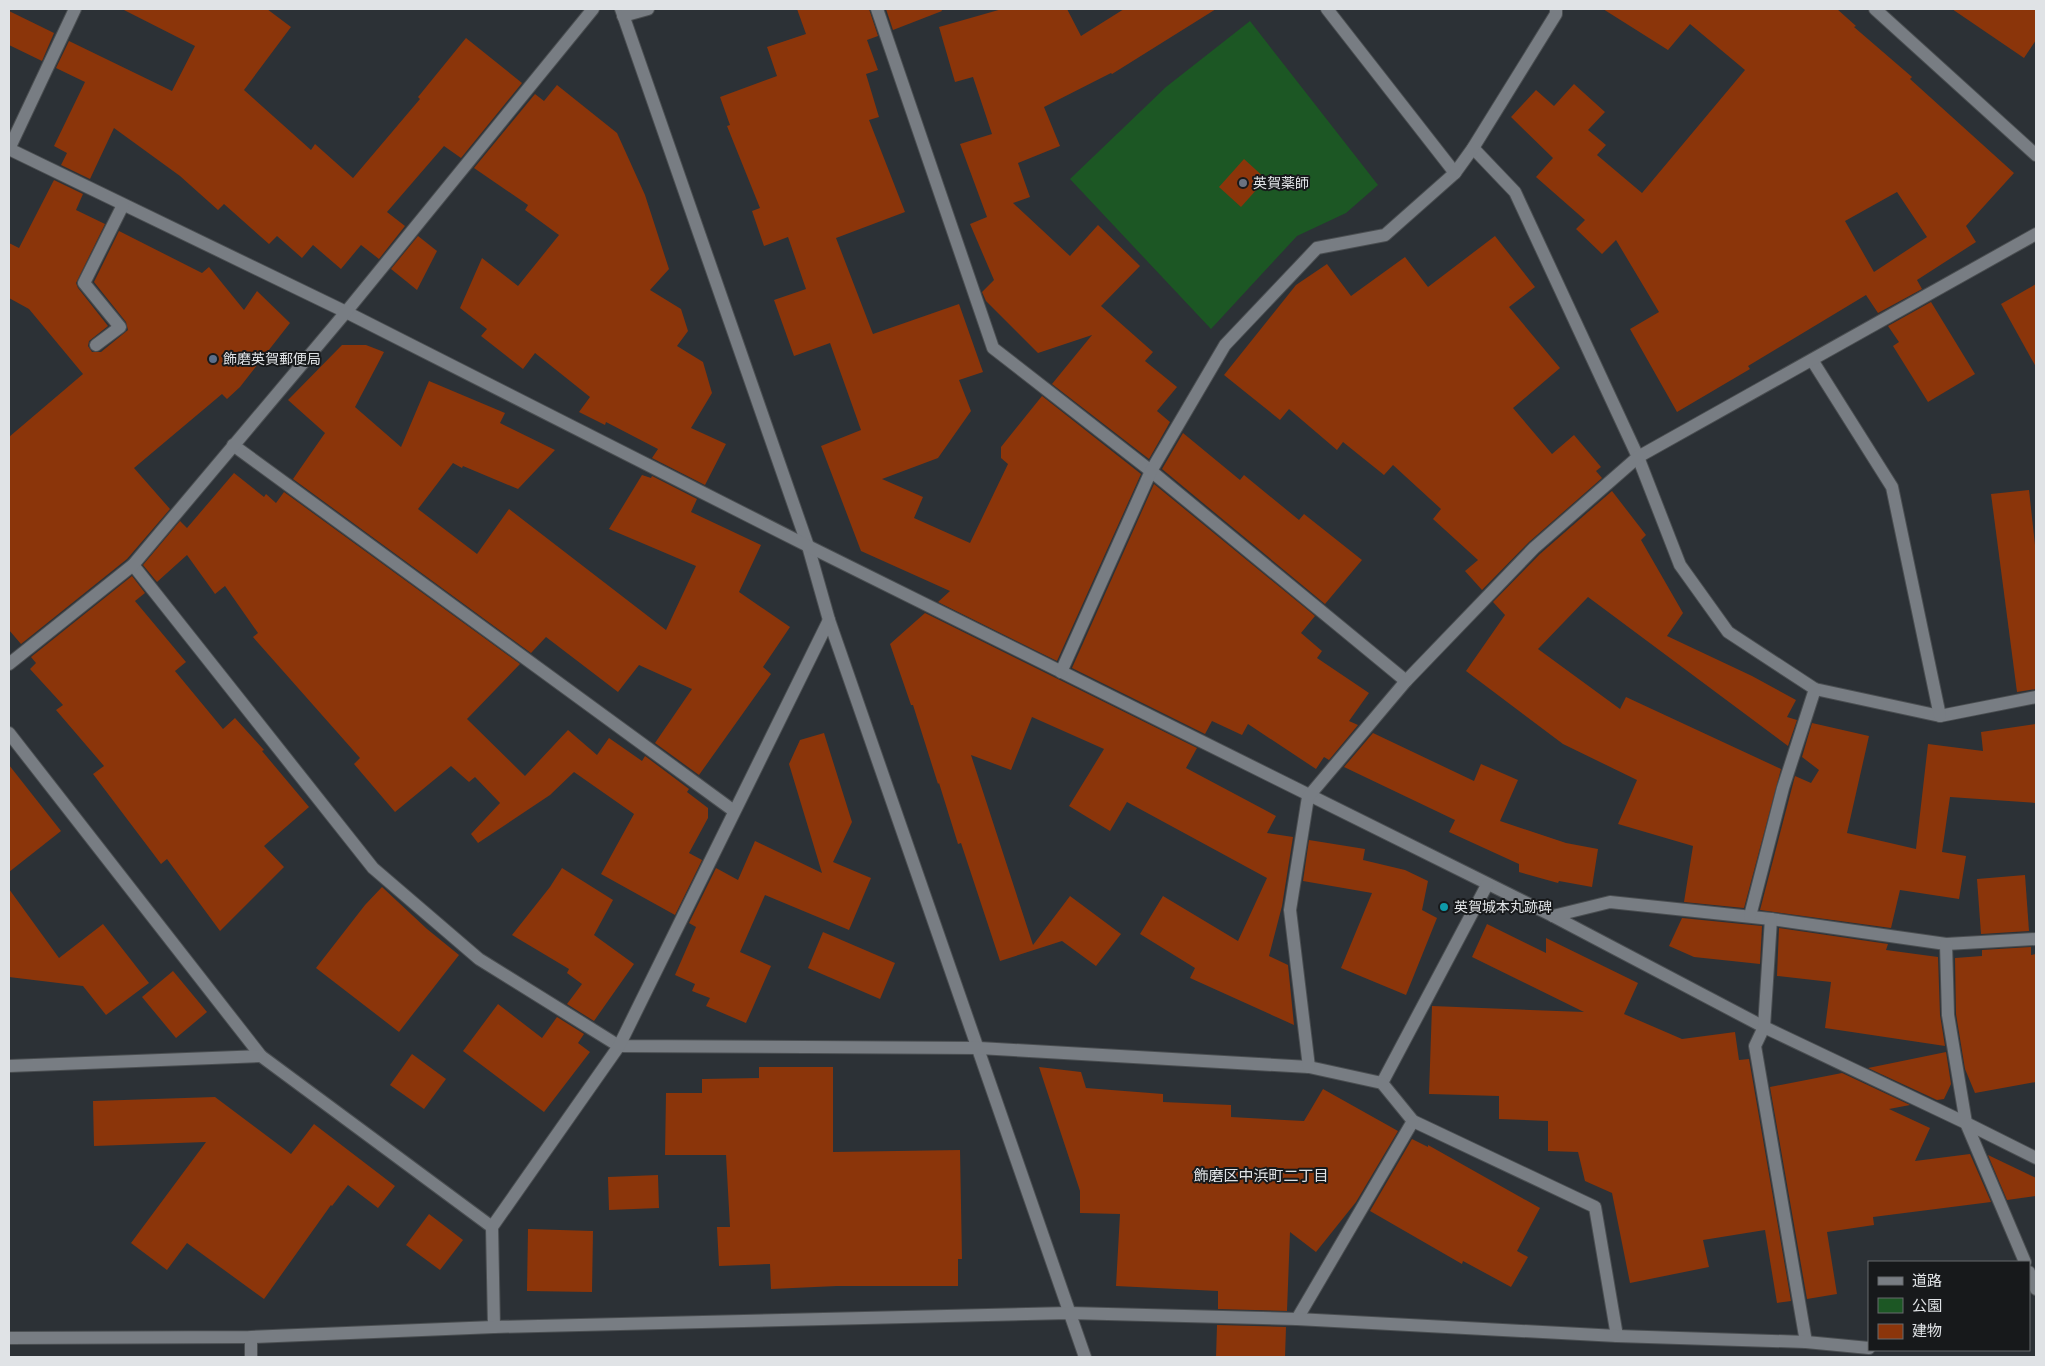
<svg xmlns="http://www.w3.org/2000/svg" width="2045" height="1366" viewBox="0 0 2045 1366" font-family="'Varela Round','Noto Sans JP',sans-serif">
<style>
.green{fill:#1c5724}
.building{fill:#8b350a;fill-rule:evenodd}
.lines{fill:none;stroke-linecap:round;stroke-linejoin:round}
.minor-casing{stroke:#4a4e51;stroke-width:14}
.minor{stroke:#787d83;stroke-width:12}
.worship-dot{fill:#6b7280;stroke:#17191b;stroke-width:2}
.service-dot{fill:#5c6f8a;stroke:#17191b;stroke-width:2}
.culture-dot{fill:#0f9aa8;stroke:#17191b;stroke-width:2}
.labels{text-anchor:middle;stroke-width:4;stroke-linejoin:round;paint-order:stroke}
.poi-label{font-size:14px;fill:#e0e3e6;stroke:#17191b;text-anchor:start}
.neighbourhood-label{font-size:15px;fill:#e0e3e6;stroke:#17191b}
</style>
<rect width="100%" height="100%" fill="#2c3136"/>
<polygon class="green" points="1250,21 1378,185 1346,213 1297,236 1211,329 1070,179 1166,87"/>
<g class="building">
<polygon points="122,9 267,9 291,27 244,90 311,150 315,144 353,178 420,99 418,97 466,38 522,83 461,158 444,146 387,212 405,226 379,259 361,245 341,269 313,245 302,258 277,236 269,244 224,204 218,210 180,176 114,128 90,179 61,165 67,153 54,146 85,82 56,68 69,41 172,91 195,46"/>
<polygon points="797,9 869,9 878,36 867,40 878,70 866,74 879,117 869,120 905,212 836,238 873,334 959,304 983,372 959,380 971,411 938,458 882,479 923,497 914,518 970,543 1008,464 1001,458 1001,447 1042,396 1141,474 1057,661 938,602 950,591 861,551 821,446 861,430 830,343 794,356 774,300 806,289 788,237 764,246 752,211 760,208 727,126 730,125 720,97 777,76 767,47 806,34"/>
<polygon points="886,9 941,9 942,11 893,30"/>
<polygon points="1002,9 1067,9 1081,36 1124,9 1216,9 1112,74 1111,73 1044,107 1060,146 1018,163 1030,197 1013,203 1070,256 1098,225 1140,266 1101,306 1153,352 1145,361 1177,387 1157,411 1170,422 1149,459 1052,384 1092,335 1038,353 986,301 982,292 994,280 970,224 987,217 960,144 992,134 973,77 955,82 939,27"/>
<path d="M1603,9H1837L1856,26L1854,27L1912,77L1910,79L2014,173L1966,226L1976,242L1917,280L1922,289L1878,313L1866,295L1748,366L1750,369L1677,412L1630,329L1659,312L1616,240L1602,254L1576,229L1585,220L1536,177L1553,158L1511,117L1536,90L1554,106L1574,84L1605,112L1588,130L1606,145L1597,155L1642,193L1745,70L1690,24L1668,50ZM1897,192L1927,237L1874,272L1845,221Z"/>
<polygon points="1952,9 2036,9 2036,40 2024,58"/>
<polygon points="9,11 54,33 42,61 9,45"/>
<polygon points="557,85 617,133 645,195 669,269 650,290 681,309 688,331 677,346 703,362 712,393 691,428 726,444 705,485 652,458 658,449 606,422 605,425 579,412 590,397 535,353 523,369 481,336 487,329 460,308 482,258 518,286 559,235 525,210 528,205 474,168 535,94 544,101"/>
<polygon points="1244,159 1266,179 1241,207 1219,187"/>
<polygon points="54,180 83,194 76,210 105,224 76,283 78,288 108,326 89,341 88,346 92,352 101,352 128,330 126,322 94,282 119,231 202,273 209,267 244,310 257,291 290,323 240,387 227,399 222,394 134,468 170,509 127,559 21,644 9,630 9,437 83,374 29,309 9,298 9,243 19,248"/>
<polygon points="418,236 437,251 417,290 391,269"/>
<polygon points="1495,236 1535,287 1509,307 1560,368 1513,408 1552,454 1574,435 1601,467 1596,471 1602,478 1529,542 1482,590 1465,571 1478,560 1433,519 1441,509 1393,465 1384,475 1343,442 1337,450 1289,409 1280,420 1224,375 1296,285 1327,264 1351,296 1405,257 1428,287"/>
<polygon points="2036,284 2036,367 2001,304"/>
<polygon points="1931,302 1975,374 1928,402 1893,346 1899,342 1888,326"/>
<polygon points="342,345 366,345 384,352 355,407 401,447 429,381 505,413 500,423 555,450 518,489 463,466 462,468 453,463 418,509 477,554 509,509 666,630 696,566 609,529 642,475 651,478 652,476 697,499 691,512 761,545 739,592 790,627 763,667 771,674 699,775 655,743 692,689 639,665 618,692 546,637 531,653 293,479 325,433 288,400"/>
<polygon points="1183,433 1240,480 1244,475 1299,520 1304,514 1362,560 1325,604 1162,469"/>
<polygon points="234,473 264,497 266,494 276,503 284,492 520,664 467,719 525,776 568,730 597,755 609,738 642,761 645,756 689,789 687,792 708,808 708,818 689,853 702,860 675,915 601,874 634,814 574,772 550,795 478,843 471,834 500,803 475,777 469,782 451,766 395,812 354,764 360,758 253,637 258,633 225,586 215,594 187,555 157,582 143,565 180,521 187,528"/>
<polygon points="1154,484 1315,616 1301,633 1322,651 1317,658 1369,693 1349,721 1358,725 1329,760 1324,757 1316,769 1248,724 1242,735 1212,721 1205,734 1072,668"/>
<polygon points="2029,490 2036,554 2036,689 2017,692 1991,494"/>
<polygon points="1612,491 1646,535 1641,540 1683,613 1667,636 1752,676 1796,700 1787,717 1797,720 1788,746 1588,597 1538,649 1620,709 1626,697 1781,769 1744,908 1684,902 1693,846 1618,824 1637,780 1563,744 1466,671 1505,615 1493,602 1540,554"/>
<polygon points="132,576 145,593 135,601 186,662 175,671 223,729 235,718 264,750 262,751 309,807 264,846 284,867 220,931 167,859 161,864 93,774 104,766 56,710 63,705 30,669 36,663 31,657"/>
<polygon points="925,613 1197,748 1186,768 1276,816 1267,833 1293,837 1282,906 1269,956 1288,965 1294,1025 1190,978 1195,968 1140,934 1163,896 1238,941 1267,878 1127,802 1110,831 1069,806 1104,749 1032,717 1011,770 971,755 1033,945 1070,896 1121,934 1096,966 1062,941 1000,961 961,843 958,844 939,783 938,784 913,705 911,705 890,644"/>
<polygon points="1812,723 1869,736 1847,833 1916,849 1928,744 1983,751 1981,732 2036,724 2036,803 1950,797 1942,852 1966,856 1959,899 1900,890 1891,928 1760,910 1795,776 1811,783 1819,770 1802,757"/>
<polygon points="824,733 852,822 833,862 871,878 849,930 765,895 740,952 771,966 746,1023 706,1006 710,998 692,991 695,984 675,975 696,927 689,923 716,868 738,880 755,841 822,873 789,764 800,740"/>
<polygon points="1373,733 1474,781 1481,764 1518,780 1500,821 1566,843 1598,849 1592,887 1559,881 1558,883 1519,872 1519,864 1449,832 1455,820 1344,767"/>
<polygon points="9,765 61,831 9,872"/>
<polygon points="1309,840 1365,849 1363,860 1405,870 1428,881 1422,910 1437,918 1406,995 1341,968 1372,893 1303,881"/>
<polygon points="562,868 613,900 594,935 634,964 594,1021 567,1004 582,984 567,973 569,969 512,935 550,887"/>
<polygon points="2025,875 2029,931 1981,934 1977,879"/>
<polygon points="382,887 427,929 459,955 399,1032 316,968 365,905"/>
<polygon points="9,889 59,958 103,924 149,983 106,1015 83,986 9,977"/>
<polygon points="1682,918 1762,926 1760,964 1694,957 1669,946"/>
<polygon points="1487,924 1546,953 1546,938 1638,983 1624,1014 1682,1039 1735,1032 1739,1060 1749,1059 1791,1301 1777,1303 1765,1230 1703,1240 1709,1267 1630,1283 1612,1193 1585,1181 1578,1152 1548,1151 1548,1121 1499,1119 1499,1096 1429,1094 1432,1006 1584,1012 1472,957"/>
<polygon points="1779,928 1888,944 1886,950 1938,957 1940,1015 1945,1046 1825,1028 1831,982 1777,976"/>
<polygon points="823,932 895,963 880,999 808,968"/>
<polygon points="2031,947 2031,955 2036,954 2036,1082 1975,1093 1965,1069 1956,1014 1955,958 1982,956 1982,950"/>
<polygon points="173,971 207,1012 176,1038 142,997"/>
<polygon points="498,1004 542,1038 557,1017 584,1034 578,1043 590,1052 544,1112 463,1051"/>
<polygon points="1946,1052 1951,1084 1944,1099 1937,1100 1868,1068"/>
<polygon points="412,1054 446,1079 424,1109 390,1085"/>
<polygon points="759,1067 833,1067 833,1152 960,1150 962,1259 958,1259 958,1286 837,1286 771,1289 770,1264 719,1266 717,1227 730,1227 726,1155 665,1155 666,1093 702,1093 702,1079 759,1078"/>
<polygon points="1039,1067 1081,1072 1086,1088 1163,1094 1163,1102 1231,1105 1231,1117 1304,1121 1323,1089 1398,1131 1356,1202 1316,1252 1290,1232 1287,1311 1218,1309 1218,1291 1116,1286 1120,1214 1080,1213 1080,1191"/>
<polygon points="1842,1073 1910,1105 1889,1109 1930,1128 1915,1161 1970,1154 1991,1202 1873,1217 1874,1225 1827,1232 1837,1294 1807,1299 1770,1087"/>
<polygon points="215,1097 291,1154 314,1124 395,1186 378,1208 348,1185 332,1206 331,1205 264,1299 187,1243 167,1270 131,1243 206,1142 94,1146 93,1101"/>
<polygon points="1412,1139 1428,1147 1428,1145 1540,1208 1517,1251 1528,1257 1511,1287 1463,1261 1462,1264 1370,1211"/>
<polygon points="1988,1155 2036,1178 2036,1196 2007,1200"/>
<polygon points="658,1175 659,1208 609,1210 608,1177"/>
<polygon points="429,1214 463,1240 440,1270 406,1245"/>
<polygon points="528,1229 593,1231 592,1292 527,1291"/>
<polygon points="1217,1325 1286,1327 1285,1357 1216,1357"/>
</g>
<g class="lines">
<defs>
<g id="minor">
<polyline points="621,9 808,546 829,620 1085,1357"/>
<polyline points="877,9 993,348 1151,471 1406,681"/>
<polyline points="1327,9 1455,173"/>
<polyline points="1875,9 2036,155"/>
<polyline points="623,16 648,9"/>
<polyline points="1473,148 1515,192 1638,457 1680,565 1728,632 1815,689 1940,716 2036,697"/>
<polyline points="9,149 346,312 808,546 1553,916 1764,1027 1966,1123 2036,1158"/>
<polyline points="9,149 75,9"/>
<polyline points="96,345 120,327 84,283 123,205"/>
<polyline points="1812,360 1892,487 1940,716"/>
<polyline points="233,445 734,811"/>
<polyline points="133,565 373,868 479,959 619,1046 979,1048 1309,1067 1382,1083 1487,885"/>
<polyline points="9,664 133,565 346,312 593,9"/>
<polyline points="1061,672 1151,471 1225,345 1317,248 1385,235 1455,173 1473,148 1556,14 1556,9"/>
<polyline points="9,733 261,1056 492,1227"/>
<polyline points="1553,916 1610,902 1771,919 1946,944 2036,939"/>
<polyline points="1750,916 1783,788 1815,689"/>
<polyline points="1771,919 1764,1027 1755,1046 1806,1342"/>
<polyline points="1946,944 1948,1015 1966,1123 2025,1262"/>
<polyline points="9,1066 261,1056"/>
<polyline points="1309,1067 1290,910 1308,797 1406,681 1534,548 1638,457 2036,234"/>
<polyline points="1382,1083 1413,1121 1595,1207 1617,1336"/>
<polyline points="2029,1272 2036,1289"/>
<polyline points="1297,1319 1413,1121"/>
<polyline points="494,1327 492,1227 619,1046 829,620"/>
<polyline points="251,1337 251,1357"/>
<polyline points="9,1338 251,1337 494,1327 1069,1313 1297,1319 1617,1336 1806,1342 1869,1348"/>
</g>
</defs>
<use href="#minor" class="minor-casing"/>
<use href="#minor" class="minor"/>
</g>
<circle class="worship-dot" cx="1243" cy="183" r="5"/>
<circle class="service-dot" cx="213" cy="359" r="5"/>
<circle class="culture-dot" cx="1444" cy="907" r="5"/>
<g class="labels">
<g class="poi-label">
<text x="1253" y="188">英賀薬師</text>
<text x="223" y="364">飾磨英賀郵便局</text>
<text x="1454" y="912">英賀城本丸跡碑</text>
</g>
<g class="neighbourhood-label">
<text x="1261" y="1181">飾磨区中浜町二丁目</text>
</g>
</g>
<rect width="2045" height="1366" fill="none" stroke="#e0e3e6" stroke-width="20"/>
<rect x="1868" y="1261" width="162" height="90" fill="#17191b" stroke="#676a6c"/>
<rect x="1878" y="1277" width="25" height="8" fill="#787d83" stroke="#676a6c"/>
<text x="1912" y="1286" font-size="15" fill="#e0e3e6">道路</text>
<rect x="1878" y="1298" width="25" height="15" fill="#1c5724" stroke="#676a6c"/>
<text x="1912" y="1311" font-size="15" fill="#e0e3e6">公園</text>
<rect x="1878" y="1324" width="25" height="15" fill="#8b350a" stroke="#676a6c"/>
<text x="1912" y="1336" font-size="15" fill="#e0e3e6">建物</text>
</svg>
